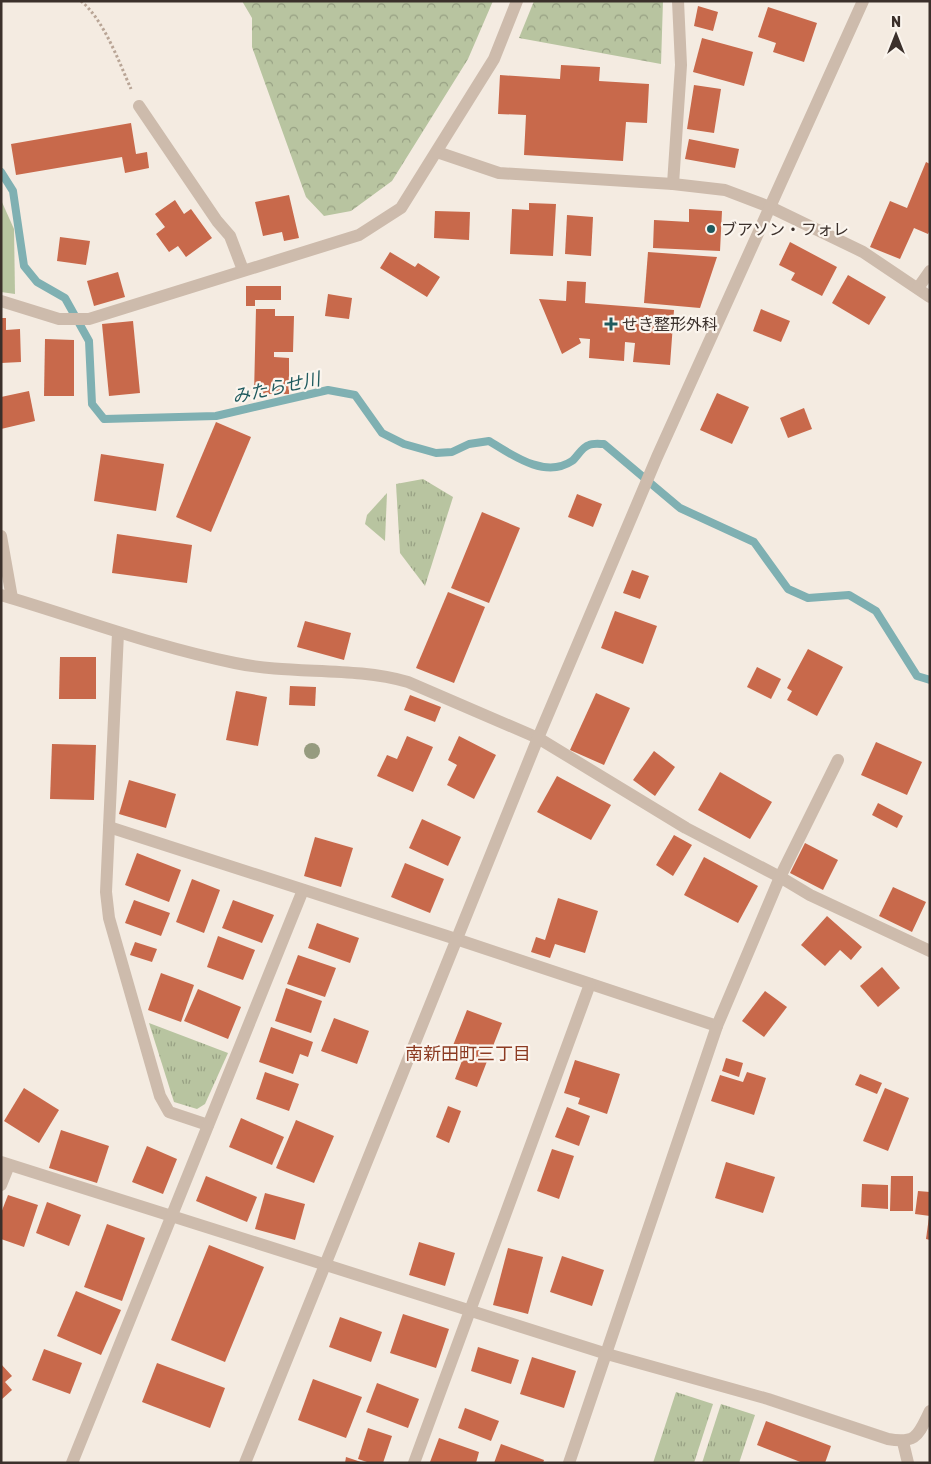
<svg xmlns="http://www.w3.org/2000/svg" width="931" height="1464" viewBox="0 0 931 1464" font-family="Rubik,'Noto Sans JP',sans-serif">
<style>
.grass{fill:url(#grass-tufts)}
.forest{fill:url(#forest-crowns)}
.green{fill:#b8c4a0}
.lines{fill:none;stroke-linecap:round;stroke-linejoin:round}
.stream{stroke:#7fb0b2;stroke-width:8}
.building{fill:#c8694b}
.path{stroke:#b9a596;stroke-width:3;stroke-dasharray:2.5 2.5;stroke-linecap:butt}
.service{stroke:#cdbbac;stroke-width:12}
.minor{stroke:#cdbbac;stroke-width:12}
.tertiary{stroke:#cdbbac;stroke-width:12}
.tree{fill:#969b7f}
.poi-dot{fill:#1f5a5e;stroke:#fbf5ee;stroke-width:2}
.labels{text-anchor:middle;stroke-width:4.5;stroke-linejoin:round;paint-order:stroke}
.poi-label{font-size:16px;fill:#3b302b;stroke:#fbf5ee;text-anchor:start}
.water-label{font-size:18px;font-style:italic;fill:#1f5a5e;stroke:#fbf5ee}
.neighbourhood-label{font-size:18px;fill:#8c3b22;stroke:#fbf5ee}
</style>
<defs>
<pattern id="grass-tufts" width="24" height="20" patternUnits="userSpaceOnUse" patternTransform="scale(1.25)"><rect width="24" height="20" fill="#b8c4a0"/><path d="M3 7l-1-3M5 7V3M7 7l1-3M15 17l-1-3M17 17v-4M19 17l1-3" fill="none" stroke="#97a083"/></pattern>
<pattern id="forest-crowns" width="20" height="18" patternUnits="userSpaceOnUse" patternTransform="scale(1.25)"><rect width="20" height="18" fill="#b8c4a0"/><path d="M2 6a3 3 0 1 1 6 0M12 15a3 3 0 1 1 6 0" fill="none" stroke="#97a083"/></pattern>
</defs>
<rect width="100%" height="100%" fill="#f4ebe1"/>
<g class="grass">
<polygon points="423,479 453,497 425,586 400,553 396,484"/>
<polygon points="387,493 385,541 365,524 367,515"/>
<polygon points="149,1023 228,1053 205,1104 197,1109 174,1102"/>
<polygon points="676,1392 713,1404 694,1463 653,1463"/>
<polygon points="721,1404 755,1415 739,1463 702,1463"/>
</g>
<g class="forest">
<polygon points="242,1 493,1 468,59 392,181 351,211 324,216 306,197 252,47 252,18"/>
<polygon points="534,1 663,1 661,64 519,38"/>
</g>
<polygon class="green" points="1,200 14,229 15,294 1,292"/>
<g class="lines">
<path class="stream" d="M1,172L13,191L24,266L37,282L65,298L89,341L92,404L104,419L216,416L328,390L355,395L382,433L404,444L436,453L452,452L469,444L489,441C512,455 545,479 572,461C577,457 582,447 589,445C593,443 600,444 604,444L680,508L754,542L788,589L808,598L849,595L876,611L917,676L930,680"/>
</g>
<g class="building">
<polygon points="698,6 718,12 713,31 694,26"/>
<polygon points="768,7 817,23 804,62 773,52 776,43 758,37"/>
<polygon points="702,38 753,52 744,86 693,72"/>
<polygon points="561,65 600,67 599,81 649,84 647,123 626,122 623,161 524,155 526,115 498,114 500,75 560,79"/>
<polygon points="694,85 721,89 714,133 687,129"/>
<polygon points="131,123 136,154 147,152 149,168 125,173 122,157 16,175 11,144"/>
<polygon points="689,139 739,149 735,168 685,159"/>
<polygon points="926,162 930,164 930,230 928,234 914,228 900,259 870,247 890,201 907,208"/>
<polygon points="289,195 299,238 284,241 282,232 263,236 255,202"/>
<polygon points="175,200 184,214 191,209 212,238 186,257 178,246 169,252 156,234 165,227 155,214"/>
<polygon points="529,203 556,204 553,256 510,254 512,209 529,210"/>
<polygon points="689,209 722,211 720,251 653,248 654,220 689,222"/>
<polygon points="435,211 470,212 469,240 434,238"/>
<polygon points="567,215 593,217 591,256 565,254"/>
<polygon points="60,237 90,241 86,265 57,261"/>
<polygon points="790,242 837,267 822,296 791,280 795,273 779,265"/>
<polygon points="390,252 415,267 418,263 440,277 427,297 380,268"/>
<polygon points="648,252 717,257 700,308 644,303"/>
<polygon points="118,272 125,297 94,306 87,281"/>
<polygon points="848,275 886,297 869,325 832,303"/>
<polygon points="567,281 586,282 585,303 674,310 670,365 633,362 635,343 625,342 624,361 589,358 590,339 579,338 581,343 562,354 539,299 566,301"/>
<polygon points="246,286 281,286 281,300 255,300 255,306 246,306"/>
<polygon points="328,294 352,298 349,319 325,316"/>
<polygon points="256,309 275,309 275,316 294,316 293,352 274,352 274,357 289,358 289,394 254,394"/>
<polygon points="761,309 790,321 781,342 753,331"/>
<polygon points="1,318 6,318 6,330 20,329 21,362 1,363"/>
<polygon points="133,321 140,393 109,396 102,324"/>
<polygon points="45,339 74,340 74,396 44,396"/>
<polygon points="29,391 35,421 1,429 1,397"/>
<polygon points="717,393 749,407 732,444 700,430"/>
<polygon points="804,408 812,429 788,438 780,418"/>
<polygon points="216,422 251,437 211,532 176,517"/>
<polygon points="101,454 164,464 156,511 94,501"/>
<polygon points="577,494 602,504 593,527 568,517"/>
<polygon points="482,512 520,528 489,603 451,588"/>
<polygon points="117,534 192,545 187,583 112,573"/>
<polygon points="632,570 649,576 640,599 623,593"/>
<polygon points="448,592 485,607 454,683 416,668"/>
<polygon points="615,611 657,626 643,664 601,648"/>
<polygon points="305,621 351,633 344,660 297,647"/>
<polygon points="808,649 843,667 817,716 787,700 792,691 787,688"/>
<polygon points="60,657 96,657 96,699 59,699"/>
<polygon points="757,667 781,679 771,699 747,687"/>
<polygon points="290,686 316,687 315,706 289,705"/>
<polygon points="236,691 267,697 258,746 226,740"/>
<polygon points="596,693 630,708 604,765 570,750"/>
<polygon points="410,695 441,707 435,722 404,710"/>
<polygon points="407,736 433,747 413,792 377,776 387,755 397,759"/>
<polygon points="459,736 496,755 474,799 447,785 457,765 448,760"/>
<polygon points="876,742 922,762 907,795 861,775"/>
<polygon points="52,744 96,745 94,800 50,799"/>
<polygon points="654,751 675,767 655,796 633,780"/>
<polygon points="720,772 772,802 750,839 698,810"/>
<polygon points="557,776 611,805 591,840 537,812"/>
<polygon points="129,780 176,794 166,828 119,814"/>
<polygon points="878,803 903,816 897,828 872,815"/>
<polygon points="422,819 461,837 448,866 409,848"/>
<polygon points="674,835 692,845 673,876 656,865"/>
<polygon points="315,837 353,848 341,887 304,876"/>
<polygon points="805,843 838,860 823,890 790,873"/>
<polygon points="137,853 181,870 169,902 125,885"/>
<polygon points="704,857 758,886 738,923 684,895"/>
<polygon points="405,863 444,879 430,913 391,897"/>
<polygon points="192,879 220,890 204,933 176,922"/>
<polygon points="893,887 926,902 912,932 879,916"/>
<polygon points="558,898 598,911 585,953 555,944 550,958 531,952 536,937 545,940"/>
<polygon points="134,900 170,913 161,936 125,923"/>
<polygon points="233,900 274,915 262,943 222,928"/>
<polygon points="827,916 862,947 851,960 840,950 825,966 801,945"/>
<polygon points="317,923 359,938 350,963 308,948"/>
<polygon points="218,936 255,950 243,980 207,967"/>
<polygon points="135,942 157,949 152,962 130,955"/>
<polygon points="298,955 336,968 325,997 287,984"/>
<polygon points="882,967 900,988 878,1007 860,986"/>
<polygon points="161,973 194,985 181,1022 148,1010"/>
<polygon points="286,988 322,1001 311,1033 275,1021"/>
<polygon points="198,989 241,1007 228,1039 184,1021"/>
<polygon points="765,991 787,1007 764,1037 742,1021"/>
<polygon points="467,1010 502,1023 477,1087 455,1079 465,1053 452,1048"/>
<polygon points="334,1018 369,1031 357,1064 321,1051"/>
<polygon points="271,1027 313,1042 308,1057 300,1054 293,1074 259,1062"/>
<polygon points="726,1058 743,1063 739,1077 722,1071"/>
<polygon points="575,1060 620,1074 607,1114 578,1104 580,1098 564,1093"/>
<polygon points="265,1072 299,1084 289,1111 256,1099"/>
<polygon points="747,1072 766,1078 754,1115 711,1101 720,1075 743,1082"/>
<polygon points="860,1074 882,1083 877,1094 855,1085"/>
<polygon points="24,1088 59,1110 39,1143 4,1121"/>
<polygon points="885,1088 909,1098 888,1151 863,1141"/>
<polygon points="448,1106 461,1111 449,1143 436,1137"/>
<polygon points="567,1107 590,1116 579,1146 555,1137"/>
<polygon points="241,1118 284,1137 272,1165 229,1147"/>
<polygon points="296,1120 334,1136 314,1183 276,1168"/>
<polygon points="61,1130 109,1146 97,1183 49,1168"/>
<polygon points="147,1146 177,1159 163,1194 132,1182"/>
<polygon points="552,1149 574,1156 559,1199 537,1191"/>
<polygon points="726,1162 775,1177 763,1213 715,1198"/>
<polygon points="206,1176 257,1197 247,1222 196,1201"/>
<polygon points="891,1176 913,1176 913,1211 890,1211"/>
<polygon points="862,1184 888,1185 888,1209 861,1207"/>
<polygon points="918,1191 930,1192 930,1216 915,1214"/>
<polygon points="265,1193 305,1204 295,1240 255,1229"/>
<polygon points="8,1195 38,1205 24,1247 1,1239 1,1213"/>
<polygon points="47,1202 81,1215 69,1246 36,1233"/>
<polygon points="929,1217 930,1217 930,1240 926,1239"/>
<polygon points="107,1224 145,1238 122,1301 84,1287"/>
<polygon points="419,1242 455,1253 445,1286 409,1275"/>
<polygon points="209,1245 264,1267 225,1362 171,1340"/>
<polygon points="508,1248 543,1257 528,1314 493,1305"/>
<polygon points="562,1256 604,1270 592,1306 550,1292"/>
<polygon points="76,1291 121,1310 101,1355 57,1336"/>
<polygon points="403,1314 449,1329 436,1368 390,1353"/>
<polygon points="340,1317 382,1332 371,1362 329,1347"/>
<polygon points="478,1347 519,1360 511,1384 471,1371"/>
<polygon points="44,1349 82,1363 70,1394 32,1380"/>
<polygon points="532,1357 576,1371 564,1408 520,1394"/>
<polygon points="157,1363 225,1388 210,1428 142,1402"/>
<polygon points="1,1364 12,1376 5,1382 12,1390 1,1400"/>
<polygon points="313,1379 362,1397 346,1438 298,1420"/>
<polygon points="377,1383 419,1399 408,1428 366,1412"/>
<polygon points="465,1408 499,1421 491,1441 458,1428"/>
<polygon points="766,1421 831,1446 825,1463 803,1463 757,1445"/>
<polygon points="368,1428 392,1436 383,1463 370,1463 358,1459"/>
<polygon points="439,1438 479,1452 476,1463 430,1462"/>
<polygon points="501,1444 544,1460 543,1463 494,1463"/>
<polygon points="346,1457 361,1462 361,1463 345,1463"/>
</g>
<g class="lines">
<path class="path" d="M81,1C104,20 119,62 131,89"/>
<g class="service">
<polyline points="139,106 217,221 230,236 243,270"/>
<polyline points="673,184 681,65 678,1"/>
<polyline points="1,1185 9,1165"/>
</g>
<g class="minor">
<polyline points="437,152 499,173 673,184 725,190 770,207 863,252 930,297"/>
<polyline points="918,288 930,271"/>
<polyline points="1,301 59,319 89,319 359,235 401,208 494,59 517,1"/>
<polyline points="1,536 12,598"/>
<path d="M1,595C79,618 155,647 235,663C292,675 352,666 408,682L538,738L686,828L780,877L810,895L930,951"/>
<polyline points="118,633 106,892 109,918 160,1096 169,1112 208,1125"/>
<polyline points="109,827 456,939 717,1026"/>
<path d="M1,1162L607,1354L768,1399L888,1439C917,1444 918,1435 930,1411"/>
<polyline points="903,1442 908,1463"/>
<polyline points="72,1463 303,890"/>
<polyline points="414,1463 590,984"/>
<polyline points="569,1463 717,1026 780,877 838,760"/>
</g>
<polyline class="tertiary" points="245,1463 538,738 657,457 863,1"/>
</g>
<circle class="tree" cx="312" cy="751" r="8"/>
<g class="poi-dot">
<circle cx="711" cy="229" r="5"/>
<path d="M608.5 316.5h5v5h5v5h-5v5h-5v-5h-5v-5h5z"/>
</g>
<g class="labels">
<g class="poi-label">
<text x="721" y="235">ブアソン・フォレ</text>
<text x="622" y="330">せき整形外科</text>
</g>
<g class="water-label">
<text transform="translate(276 388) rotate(-12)" y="6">みたらせ川</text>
</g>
<g class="neighbourhood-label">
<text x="468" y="1060">南新田町三丁目</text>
</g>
</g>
<rect width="931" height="1464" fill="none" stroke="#3b302b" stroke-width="5"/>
<g transform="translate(896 35)" stroke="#fbf5ee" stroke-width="4" paint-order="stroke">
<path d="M0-4L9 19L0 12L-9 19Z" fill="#3b302b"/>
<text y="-8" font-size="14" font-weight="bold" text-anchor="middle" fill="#3b302b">N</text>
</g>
</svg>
